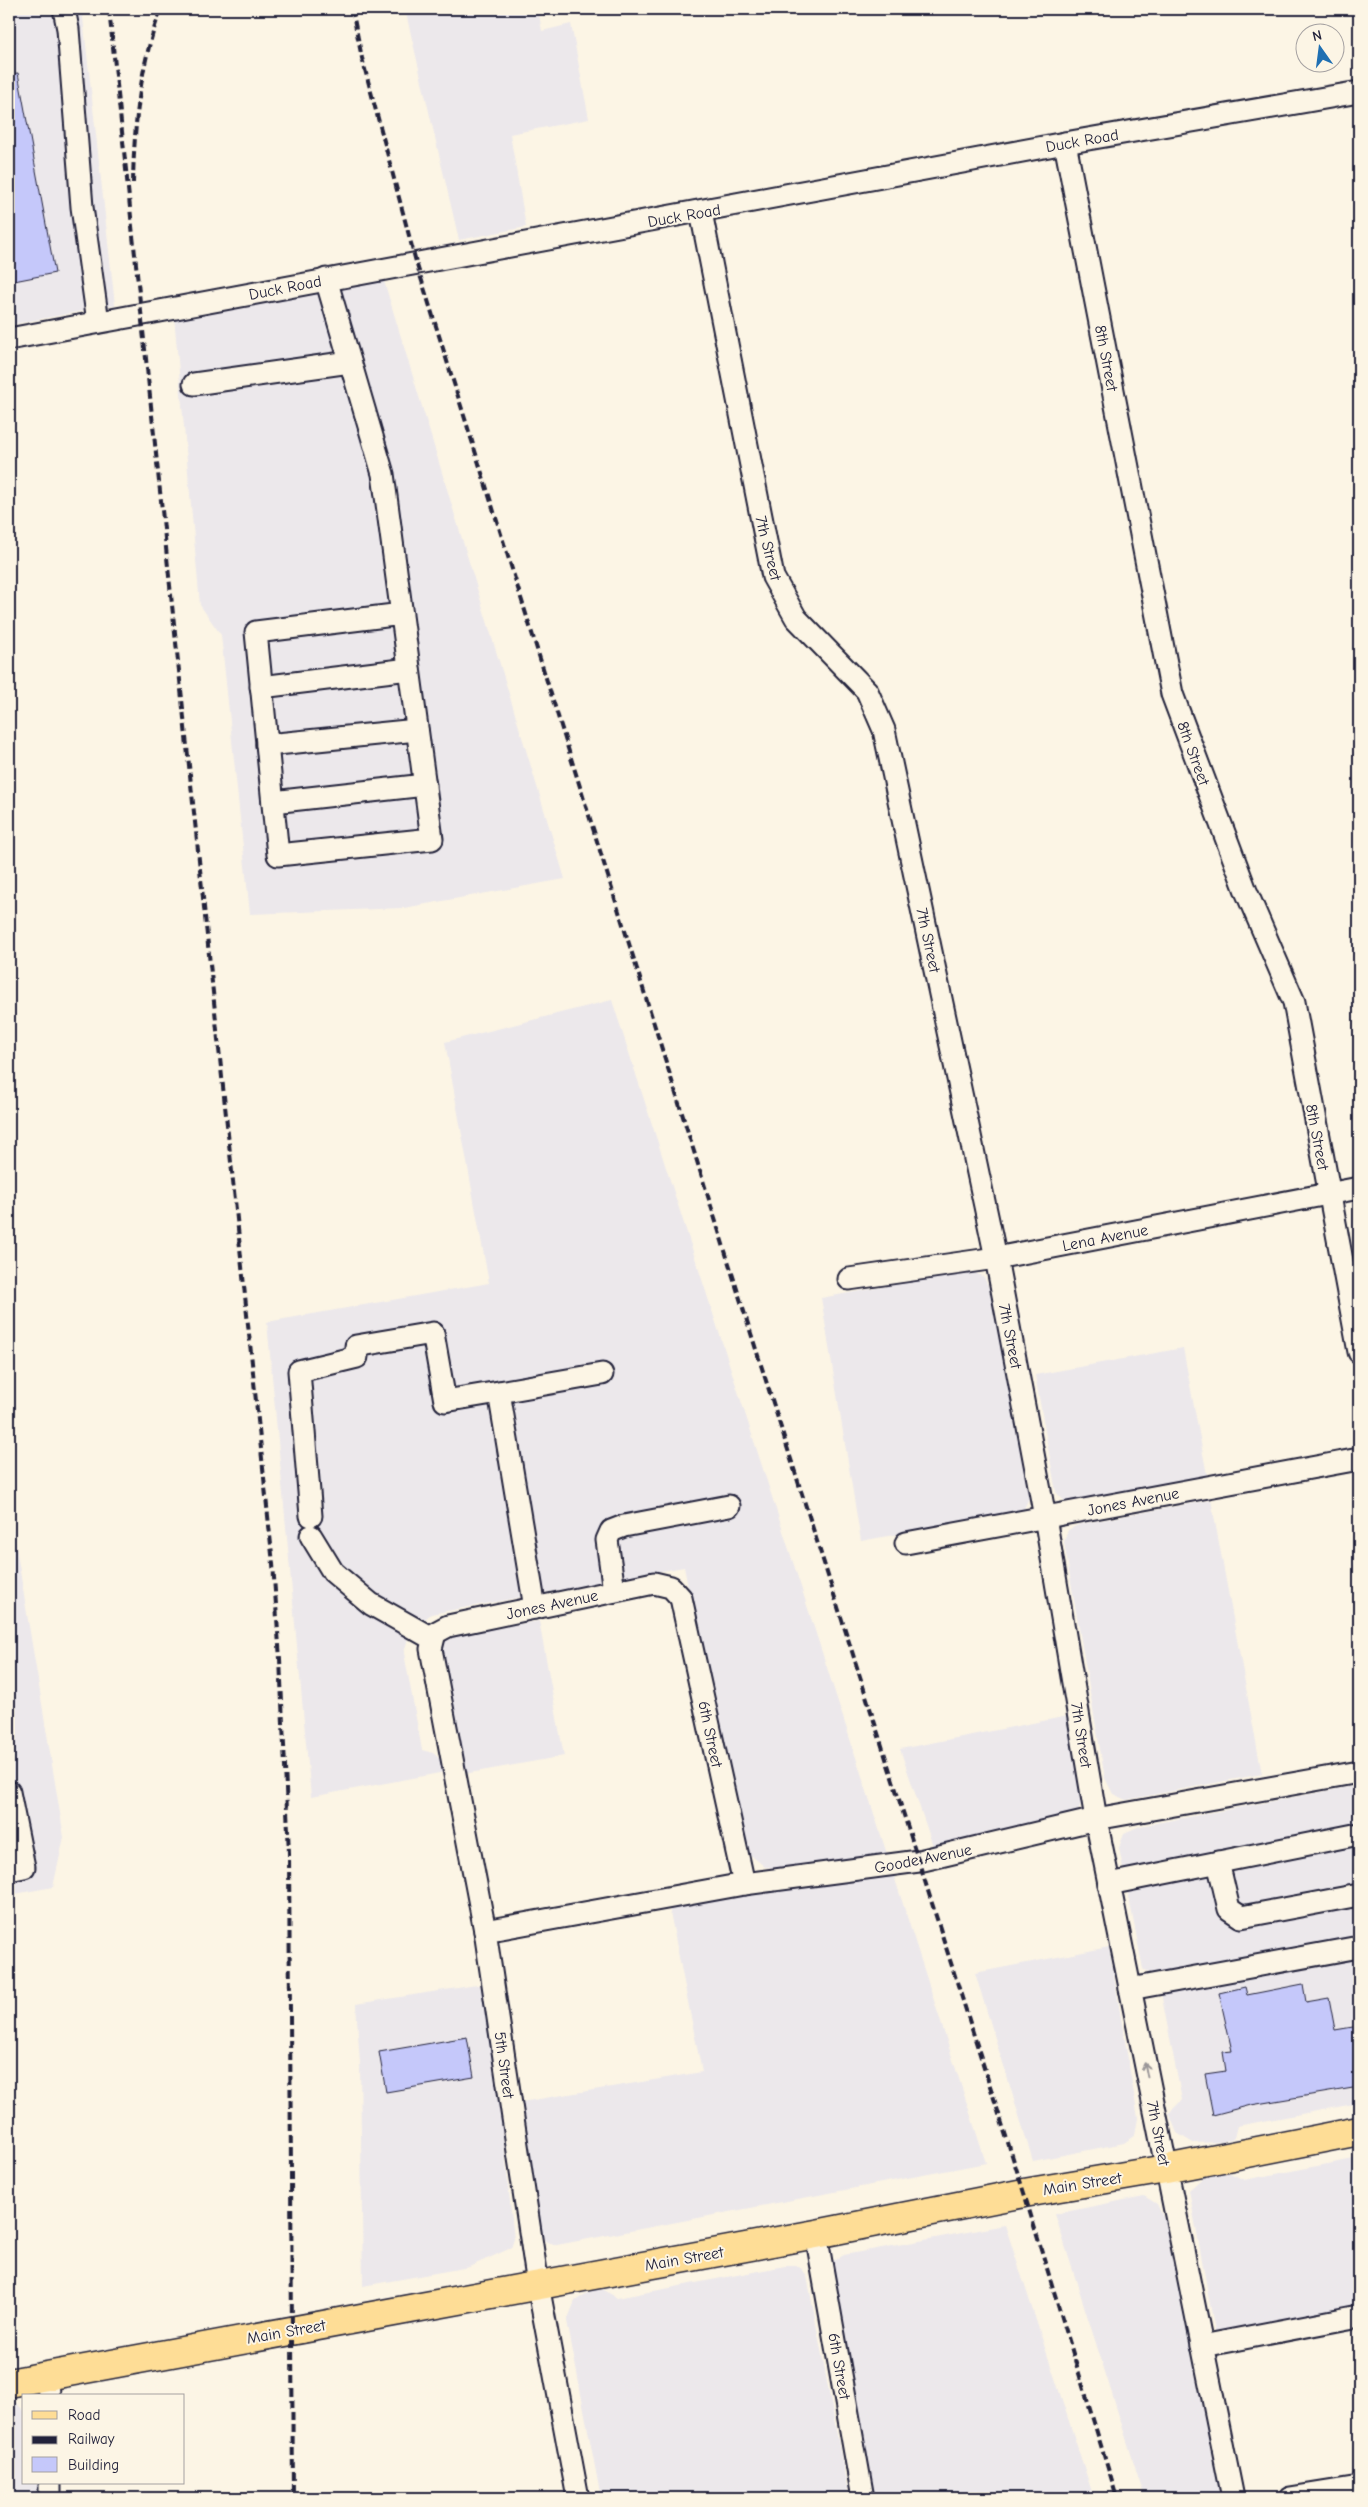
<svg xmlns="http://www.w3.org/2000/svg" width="1368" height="2507" viewBox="0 0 1368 2507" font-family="'Comic Neue',sans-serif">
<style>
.built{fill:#ece8eb}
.building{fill:#c5c8fa;stroke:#22223b}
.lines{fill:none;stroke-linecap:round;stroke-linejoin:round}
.minor-casing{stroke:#22223b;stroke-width:25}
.major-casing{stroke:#22223b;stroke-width:31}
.minor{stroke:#fcf5e5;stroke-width:21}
.major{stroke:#fedd96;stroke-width:28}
.rail{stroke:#22223b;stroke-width:4;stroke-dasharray:8 4;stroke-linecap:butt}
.oneway{stroke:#9a9698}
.labels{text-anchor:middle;stroke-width:4;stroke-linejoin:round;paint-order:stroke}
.street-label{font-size:16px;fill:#22223b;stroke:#fcf5e5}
</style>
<rect width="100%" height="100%" fill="#fcf5e5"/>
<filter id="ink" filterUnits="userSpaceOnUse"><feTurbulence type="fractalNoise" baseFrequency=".02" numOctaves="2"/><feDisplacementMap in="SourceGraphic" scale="10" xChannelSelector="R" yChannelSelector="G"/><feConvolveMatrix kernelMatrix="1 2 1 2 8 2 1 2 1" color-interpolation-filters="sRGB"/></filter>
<g filter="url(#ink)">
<g class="built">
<polygon points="9,9 82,9 115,305 9,325"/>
<polygon points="405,9 538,9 542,31 571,24 589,119 510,134 526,227 459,240"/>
<polygon points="384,281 565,879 404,908 250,914 221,635 200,605 174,316"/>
<polygon points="612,1000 887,1854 777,1868 765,1867 746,1851 735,1825 684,1567 431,1614 420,1623 408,1638 404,1653 422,1750 433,1753 441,1760 445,1772 311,1797 267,1322 489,1283 445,1042"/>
<polygon points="971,1271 984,1277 989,1288 1029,1498 1023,1511 861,1541 821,1298"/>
<polygon points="1183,1348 1207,1475 1065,1502 1056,1492 1035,1375"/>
<polygon points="1211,1500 1262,1774 1126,1800 1113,1794 1105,1778 1064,1542 1068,1530 1080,1524"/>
<polygon points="9,1505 64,1837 53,1887 9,1895"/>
<polygon points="539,1621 564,1756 464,1774 439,1648 446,1637 454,1634"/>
<polygon points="1068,1716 1082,1802 1076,1815 933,1846 900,1749"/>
<polygon points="1359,1785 1359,1938 1152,1975 1143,1969 1119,1848 1124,1833 1140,1826"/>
<polygon points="894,1876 986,2163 557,2245 545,2241 542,2234 521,2102 702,2072 669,1907 741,1894"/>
<polygon points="1109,1947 1138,2118 1135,2135 1124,2143 1033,2161 975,1973"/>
<polygon points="1359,1956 1359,2103 1237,2126 1234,2138 1222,2142 1193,2143 1177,2133 1169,2113 1182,2100 1161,1993"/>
<polygon points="483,1984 497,2080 514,2239 511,2248 469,2267 363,2286 360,2063 356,2004"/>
<polygon points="1359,2158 1359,2305 1215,2331 1189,2190 1207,2174 1226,2171 1244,2180"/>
<polygon points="1144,2196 1157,2204 1164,2219 1219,2492 1213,2498 1145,2498 1055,2214"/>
<polygon points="1005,2225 1094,2498 869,2498 831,2262 844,2255"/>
<polygon points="785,2266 797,2266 802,2269 807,2276 849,2498 601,2498 567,2321 575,2301 595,2288 601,2288 617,2298"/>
<polygon points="9,2402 16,2403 24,2411 24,2483 41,2483 41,2498 9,2498"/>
</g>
<g class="building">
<polygon points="18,73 55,273 9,282 9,74"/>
<polygon points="1303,1984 1306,2002 1329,1998 1335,2030 1359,2026 1359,2087 1251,2105 1213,2115 1205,2074 1226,2071 1223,2052 1232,2051 1219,1993 1245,1987 1247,1995"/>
<polygon points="467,2037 474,2077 386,2092 379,2052"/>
</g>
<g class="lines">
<defs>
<g id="minor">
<polyline points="64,9 68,29 82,207 98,322"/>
<polyline points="1065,143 1172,694 1246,891 1294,1002 1359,1352"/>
<polyline points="701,212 773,577 796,618 867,691 884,730 996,1258 1045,1517 1096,1819 1233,2498"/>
<polyline points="326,279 383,474 432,839 278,855 256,632 402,614"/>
<polyline points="9,339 1065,143 1359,92"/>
<polyline points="194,384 350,362"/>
<polyline points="261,687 409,669"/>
<polyline points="267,745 417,730"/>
<polyline points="273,802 425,785"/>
<polyline points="849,1279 996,1258 1359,1188"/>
<polyline points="499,1392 602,1374"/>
<polyline points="311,1516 299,1371 357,1357 356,1346 433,1333 445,1401 499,1392 535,1608"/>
<polyline points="311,1536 333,1572 371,1604 433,1639"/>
<polyline points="906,1543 1359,1459"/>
<polyline points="614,1591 607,1540 611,1531 624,1526 729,1506"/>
<polyline points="9,1792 24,1867 9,1870"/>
<polyline points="1218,1862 1229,1909 1241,1917 1359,1895"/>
<polyline points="1109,1884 1359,1834"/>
<polyline points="485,1931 744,1884 919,1861 1096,1819 1359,1772"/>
<polyline points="1130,1989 1359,1947"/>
<polyline points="816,2234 863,2498"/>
<polyline points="1202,2346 1359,2316"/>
<polyline points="48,2375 49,2396"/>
<polyline points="50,2498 50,2483"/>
<polyline points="578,2498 538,2285 485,1931 431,1649 435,1633 448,1626 654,1583 671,1587 681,1598 744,1884"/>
<polyline points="1290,2498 1359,2487"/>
</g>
<polyline id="major" points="9,2383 816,2234 1024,2193 1166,2169 1359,2131"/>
</defs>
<use href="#minor" class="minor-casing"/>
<use href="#major" class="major-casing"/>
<use href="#minor" class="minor"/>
<use href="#major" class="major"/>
<g class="rail">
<polyline points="109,9 239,1238 273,1564 280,1659 289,1853 293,2498"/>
<polyline points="352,9 362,58 416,262 741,1302 1024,2193 1117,2498"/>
<path d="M133,183C134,125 140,64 161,9"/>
</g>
</g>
<defs><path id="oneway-shaft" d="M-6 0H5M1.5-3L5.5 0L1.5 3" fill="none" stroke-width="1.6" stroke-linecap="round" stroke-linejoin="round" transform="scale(1.25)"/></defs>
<use class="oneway" href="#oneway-shaft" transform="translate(1146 2070) rotate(-101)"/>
</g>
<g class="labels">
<g class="street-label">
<text transform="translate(1082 140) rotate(-10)" y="6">Duck Road</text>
<text transform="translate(684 215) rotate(-10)" y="6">Duck Road</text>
<text transform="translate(285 287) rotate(-11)" y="6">Duck Road</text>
<text transform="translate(1107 358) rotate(79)" y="6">8th Street</text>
<text transform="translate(769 548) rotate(76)" y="6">7th Street</text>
<text transform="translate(1194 753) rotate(70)" y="6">8th Street</text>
<text transform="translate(929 940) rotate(78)" y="6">7th Street</text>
<text transform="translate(1318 1137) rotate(79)" y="6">8th Street</text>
<text transform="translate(1105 1237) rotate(-11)" y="6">Lena Avenue</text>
<text transform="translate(1011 1336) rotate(79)" y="6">7th Street</text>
<text transform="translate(1133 1501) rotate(-11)" y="6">Jones Avenue</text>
<text transform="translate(552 1604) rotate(-12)" y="6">Jones Avenue</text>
<text transform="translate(711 1734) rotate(78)" y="6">6th Street</text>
<text transform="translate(1082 1735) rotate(81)" y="6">7th Street</text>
<text transform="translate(923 1858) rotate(-11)" y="6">Goode Avenue</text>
<text transform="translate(505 2065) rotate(82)" y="6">5th Street</text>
<text transform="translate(1159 2133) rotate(79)" y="6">7th Street</text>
<text transform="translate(1082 2183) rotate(-9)" y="6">Main Street</text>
<text transform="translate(684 2258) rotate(-10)" y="6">Main Street</text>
<text transform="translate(286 2331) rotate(-10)" y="6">Main Street</text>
<text transform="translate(840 2366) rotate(80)" y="6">6th Street</text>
</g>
</g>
<rect width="1368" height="2507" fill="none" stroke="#fcf5e5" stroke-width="30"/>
<rect x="15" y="15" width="1338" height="2477" fill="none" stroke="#22223b" stroke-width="2" filter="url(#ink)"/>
<rect x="22" y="2394" width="162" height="90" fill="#fcf5e5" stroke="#a5a1a1"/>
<rect x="32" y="2411" width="25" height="8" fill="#fedd96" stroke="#a5a1a1"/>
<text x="68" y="2420" font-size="15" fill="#22223b">Road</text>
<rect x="32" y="2436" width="25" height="8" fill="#22223b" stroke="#a5a1a1"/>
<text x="68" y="2444" font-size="15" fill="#22223b">Railway</text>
<rect x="32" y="2457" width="25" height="15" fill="#c5c8fa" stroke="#a5a1a1"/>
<text x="68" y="2470" font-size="15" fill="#22223b">Building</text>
<g transform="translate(1320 48) rotate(346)"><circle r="24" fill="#fcf5e5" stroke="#a5a1a1"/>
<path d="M0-4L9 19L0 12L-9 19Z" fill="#1f6fb2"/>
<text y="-8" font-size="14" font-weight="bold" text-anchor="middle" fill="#22223b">N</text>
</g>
</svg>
